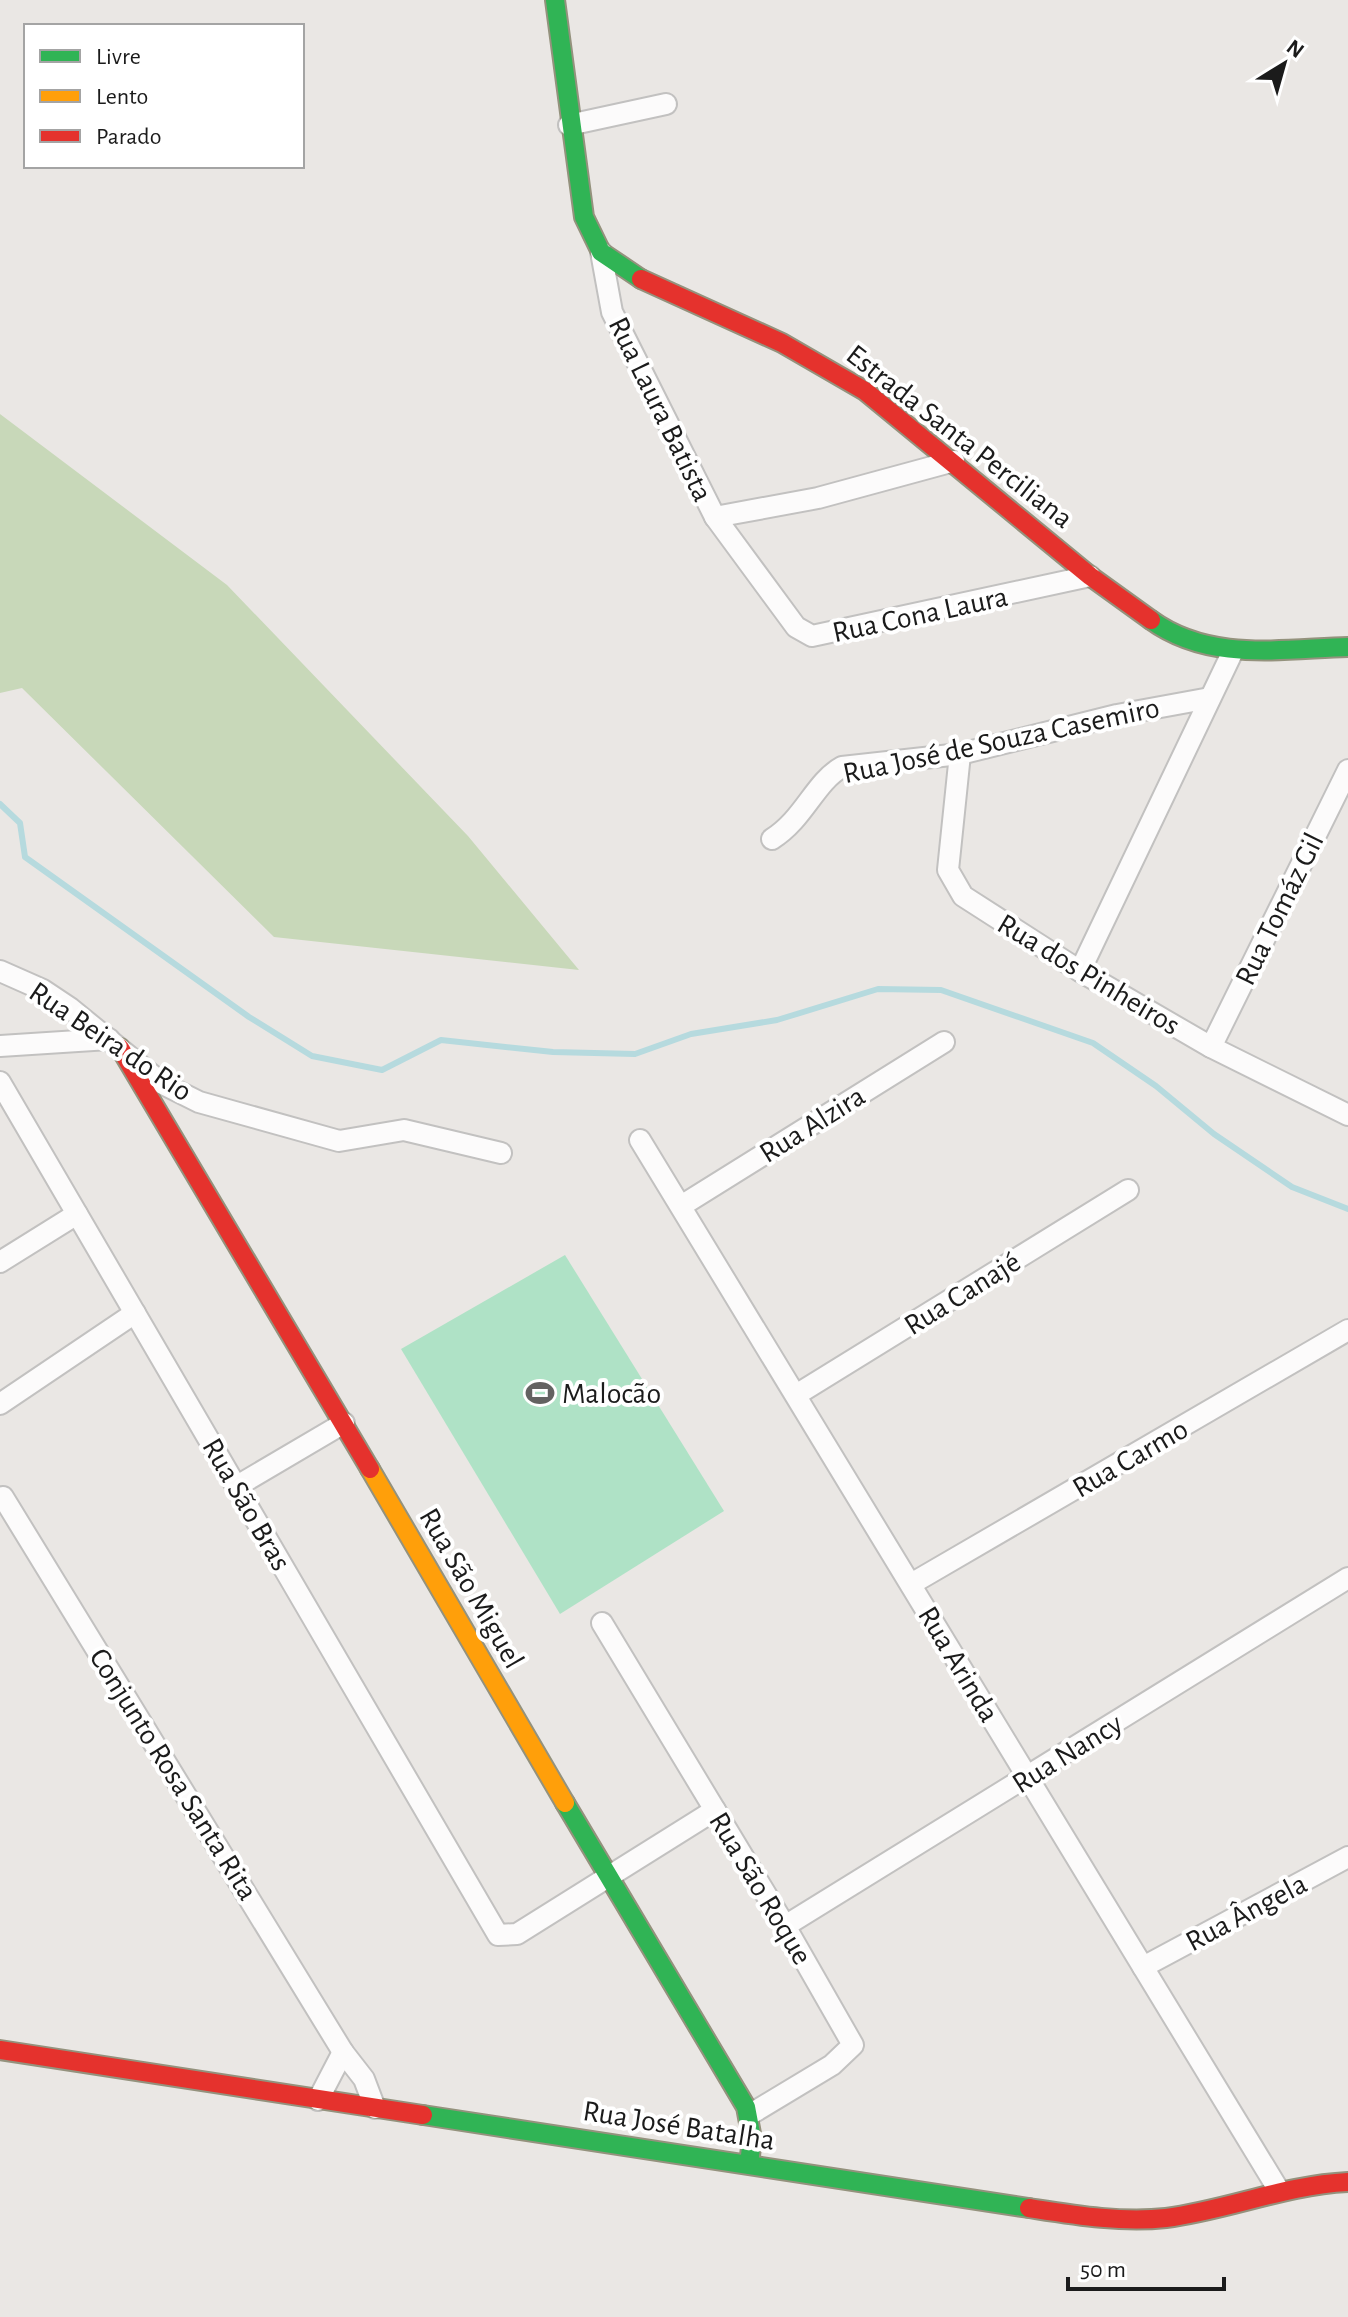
<svg xmlns="http://www.w3.org/2000/svg" width="1348" height="2317" viewBox="0 0 1348 2317" font-family="'Alegreya Sans',sans-serif">
<style>
.forest{fill:#c8d8b9}
.pitch{fill:#afe2c6}
.lines{fill:none;stroke-linecap:round;stroke-linejoin:round}
.stream{stroke:#b6dade;stroke-width:6}
.street-casing{stroke:#c2c1c0;stroke-width:24}
.fast-casing{stroke:#94927d;stroke-width:22}
.slow-casing{stroke:#94927d;stroke-width:22}
.jam-casing{stroke:#94927d;stroke-width:22}
.street{stroke:#fcfbfb;stroke-width:20}
.fast{stroke:#30b455;stroke-width:18}
.slow{stroke:#ff9f0a;stroke-width:18}
.jam{stroke:#e5322d;stroke-width:18}
.labels{text-anchor:middle;stroke-width:8;stroke-linejoin:round;paint-order:stroke}
.street-label{font-size:30px;fill:#1b1b1b;stroke:#fff}
.poi-label{font-size:30px;fill:#1b1b1b;stroke:#fff;text-anchor:start}
</style>
<rect width="100%" height="100%" fill="#eae7e4"/>
<polygon class="forest" points="0,414 227,585 468,836 579,970 274,937 22,688 0,693"/>
<polygon class="pitch" points="565,1255 724,1511 560,1614 401,1349"/>
<g class="lines">
<polyline class="stream" points="0,804 20,823 25,857 249,1017 312,1056 382,1070 441,1040 553,1052 635,1054 691,1034 777,1020 878,989 941,990 1093,1043 1156,1086 1214,1134 1292,1187 1348,1209"/>
<defs>
<g id="street">
<polyline points="569,125 666,104"/>
<polyline points="601,252 612,312 715,517"/>
<polyline points="954,461 818,498 715,517 796,627 812,636 1090,576"/>
<polyline points="960,754 948,870 963,896 1080,971 1211,1047 1348,1115"/>
<path d="M772,839C804,819 815,782 842,767L960,754L1117,715L1210,698"/>
<polyline points="0,971 43,990 70,1008 163,1084 199,1102 339,1141 404,1130 501,1153"/>
<polyline points="1080,971 1233,651"/>
<polyline points="0,1046 109,1039"/>
<polyline points="1211,1047 1348,770"/>
<polyline points="0,1082 498,1935 517,1934 715,1810"/>
<polyline points="640,1140 1278,2189"/>
<polyline points="681,1206 944,1042"/>
<polyline points="0,1262 77,1214"/>
<polyline points="796,1395 1128,1190"/>
<polyline points="0,1404 135,1313"/>
<polyline points="237,1486 344,1423"/>
<polyline points="3,1497 343,2052 364,2079 375,2108"/>
<polyline points="911,1584 1348,1330"/>
<polyline points="602,1623 785,1926 853,2045 832,2065 749,2115"/>
<polyline points="785,1926 1348,1578"/>
<polyline points="1143,1967 1348,1857"/>
<polyline points="318,2100 343,2052"/>
</g>
<g id="fast">
<polyline points="555,0 584,217 601,252 641,279"/>
<path d="M1151,620C1209,662 1280,649 1348,647"/>
<polyline points="565,1803 746,2107 752,2139 749,2164"/>
<polyline points="423,2115 1029,2208"/>
</g>
<polyline id="slow" points="370,1469 565,1803"/>
<g id="jam">
<polyline points="641,279 782,343 865,391 1090,576 1151,620"/>
<polyline points="120,1048 370,1469"/>
<polyline points="0,2050 423,2115"/>
<path d="M1029,2208C1074,2215 1121,2223 1166,2218C1228,2210 1285,2185 1348,2182"/>
</g>
</defs>
<use href="#street" class="street-casing"/>
<use href="#fast" class="fast-casing"/>
<use href="#slow" class="slow-casing"/>
<use href="#jam" class="jam-casing"/>
<use href="#street" class="street"/>
<use href="#fast" class="fast"/>
<use href="#slow" class="slow"/>
<use href="#jam" class="jam"/>
</g>
<defs>
<symbol id="stadium-bare" viewBox="-9 -9 18 18"><path d="M0-5a6.5 5 0 1 0 0 10a6.5 5 0 1 0 0-10ZM-3.5-1.8h7v3.6h-7Z" fill="#636261" stroke="#fff" stroke-width="2.5" paint-order="stroke"/></symbol>
</defs>
<g fill-rule="evenodd">
<use href="#stadium-bare" x="520" y="1373" width="40" height="40"/>
</g>
<g class="labels">
<g class="street-label">
<text transform="translate(661 409) rotate(64)" y="10">Rua Laura Batista</text>
<text transform="translate(960 436) rotate(38)" y="10">Estrada Santa Perciliana</text>
<text transform="translate(920 614) rotate(-12)" y="10">Rua Cona Laura</text>
<text transform="translate(1001 740) rotate(-12)" y="10">Rua José de Souza Casemiro</text>
<text transform="translate(1279 909) rotate(-64)" y="10">Rua Tomáz Gil</text>
<text transform="translate(1089 974) rotate(31)" y="10">Rua dos Pinheiros</text>
<text transform="translate(111 1041) rotate(34)" y="10">Rua Beira do Rio</text>
<text transform="translate(812 1124) rotate(-32)" y="10">Rua Alzira</text>
<text transform="translate(962 1293) rotate(-32)" y="10">Rua Canajé</text>
<text transform="translate(1130 1458) rotate(-30)" y="10">Rua Carmo</text>
<text transform="translate(247 1504) rotate(60)" y="10">Rua São Bras</text>
<text transform="translate(472 1588) rotate(60)" y="10">Rua São Miguel</text>
<text transform="translate(959 1664) rotate(59)" y="10">Rua Arinda</text>
<text transform="translate(1067 1753) rotate(-32)" y="10">Rua Nancy</text>
<text transform="translate(174 1774) rotate(58)" y="10">Conjunto Rosa Santa Rita</text>
<text transform="translate(761 1888) rotate(59)" y="10">Rua São Roque</text>
<text transform="translate(1246 1912) rotate(-28)" y="10">Rua Ângela</text>
<text transform="translate(679 2125) rotate(9)" y="10">Rua José Batalha</text>
</g>
<g class="poi-label">
<text x="562" y="1403">Malocão</text>
</g>
</g>
<rect x="24" y="24" width="280" height="144" fill="#ffffff" stroke="#a4a4a4" stroke-width="2"/>
<rect x="40" y="50" width="40" height="12" fill="#30b455" stroke="#a4a4a4" stroke-width="2"/>
<text x="96" y="64" font-size="24" fill="#1b1b1b">Livre</text>
<rect x="40" y="90" width="40" height="12" fill="#ff9f0a" stroke="#a4a4a4" stroke-width="2"/>
<text x="96" y="104" font-size="24" fill="#1b1b1b">Lento</text>
<rect x="40" y="130" width="40" height="12" fill="#e5322d" stroke="#a4a4a4" stroke-width="2"/>
<text x="96" y="144" font-size="24" fill="#1b1b1b">Parado</text>
<g transform="translate(1284 64) rotate(37)" stroke="#ffffff" stroke-width="6" paint-order="stroke">
<path d="M0-6L14 30L0 20L-14 30Z" fill="#1b1b1b"/>
<text y="-12" font-size="22" font-weight="bold" text-anchor="middle" fill="#1b1b1b">N</text>
</g>
<path d="M1068 2277v12h156v-12" fill="none" stroke="#1b1b1b" stroke-width="4"/>
<text x="1080" y="2277" font-size="24" fill="#1b1b1b" stroke="#ffffff" stroke-width="6" paint-order="stroke">50 m</text>
</svg>
